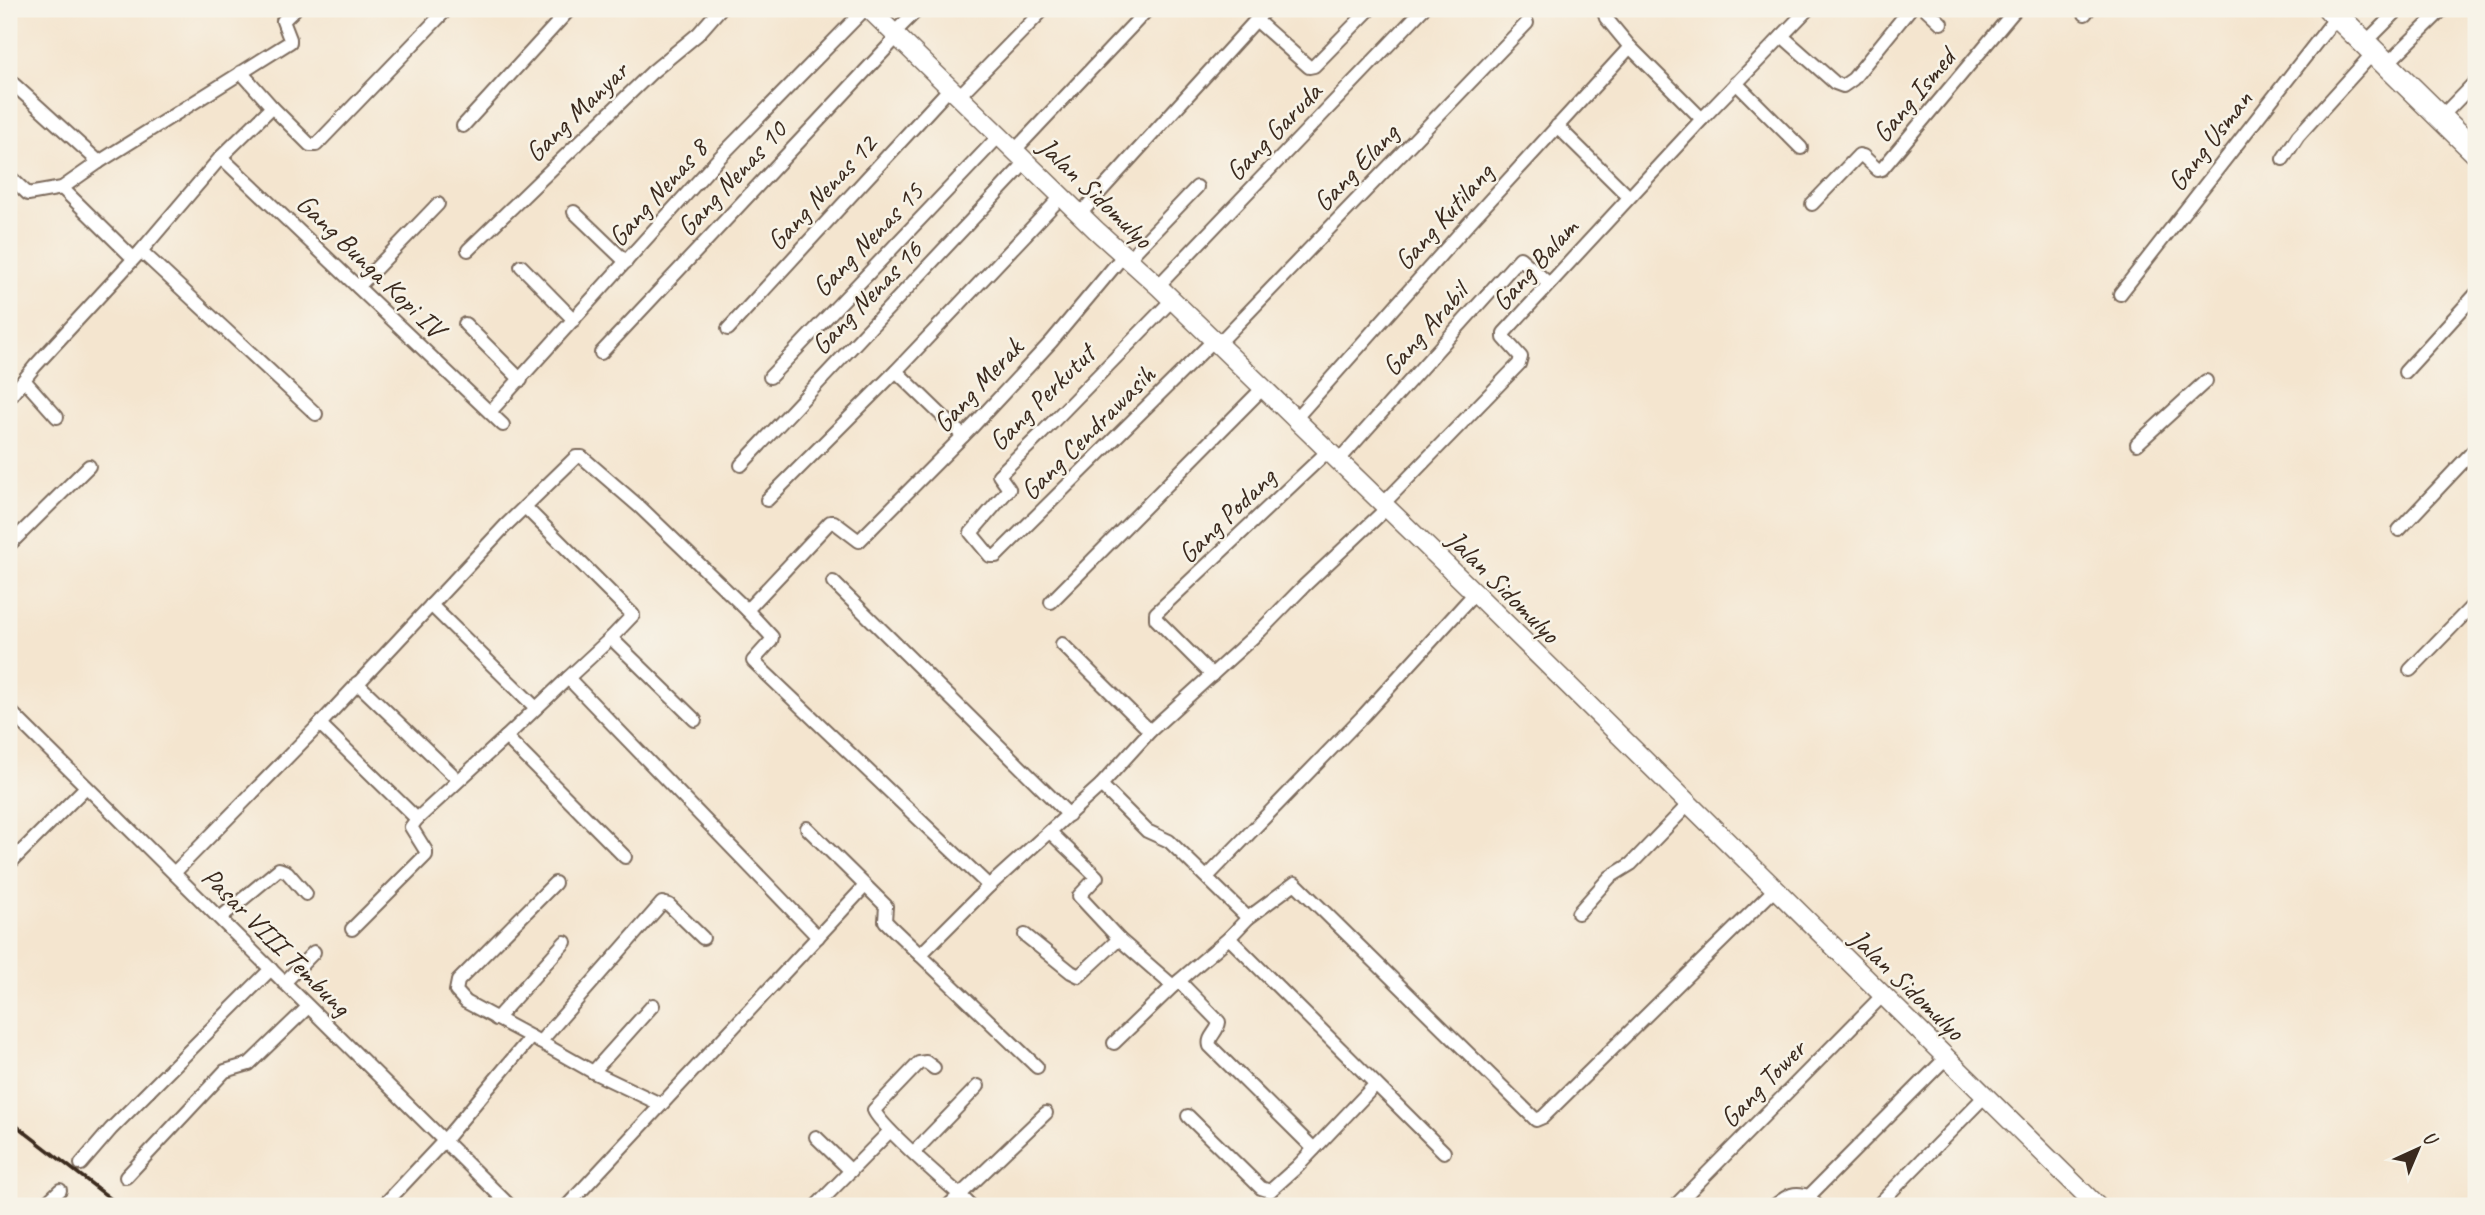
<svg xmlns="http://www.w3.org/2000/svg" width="2485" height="1215" viewBox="0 0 2485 1215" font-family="Caveat,sans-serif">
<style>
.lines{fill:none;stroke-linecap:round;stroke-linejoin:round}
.street-casing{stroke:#7c6b5c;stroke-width:16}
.secondary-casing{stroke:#7c6b5c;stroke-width:21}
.highway-casing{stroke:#7c6b5c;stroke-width:26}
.street{stroke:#fff;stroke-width:12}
.secondary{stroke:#fff;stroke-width:18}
.highway{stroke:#fff;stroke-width:23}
.rail{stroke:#3b2a1e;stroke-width:3.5}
.labels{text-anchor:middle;stroke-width:5;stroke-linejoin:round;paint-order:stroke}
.street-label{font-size:28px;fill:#3b2a1e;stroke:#f7f3e8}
</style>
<rect width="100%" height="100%" fill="#f7f3e8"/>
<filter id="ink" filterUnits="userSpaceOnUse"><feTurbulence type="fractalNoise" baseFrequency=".0143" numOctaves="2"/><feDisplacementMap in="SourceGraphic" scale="14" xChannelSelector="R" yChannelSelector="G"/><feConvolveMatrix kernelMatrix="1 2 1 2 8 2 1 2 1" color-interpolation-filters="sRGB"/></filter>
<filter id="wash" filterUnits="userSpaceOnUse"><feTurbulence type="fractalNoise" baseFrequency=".00686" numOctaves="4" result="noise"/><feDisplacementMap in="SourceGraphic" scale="28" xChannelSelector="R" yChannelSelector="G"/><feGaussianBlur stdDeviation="1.57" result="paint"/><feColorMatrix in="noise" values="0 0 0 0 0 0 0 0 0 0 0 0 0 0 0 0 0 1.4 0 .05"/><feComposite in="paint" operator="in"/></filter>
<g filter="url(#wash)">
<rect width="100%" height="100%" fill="#f4e5cf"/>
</g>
<g filter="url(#ink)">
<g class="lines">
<defs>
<g id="street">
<polyline points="1611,9 1605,15 1606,18 1630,47 1702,119 1808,9"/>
<polyline points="1926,9 1941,23"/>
<polyline points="2085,14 2089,9"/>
<polyline points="1256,20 1309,67 1314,66 1370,9"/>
<polyline points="894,33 918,9"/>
<polyline points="1782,36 1835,83 1843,86 1853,79 1910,9"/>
<polyline points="2365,43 2399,9"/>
<polyline points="2387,64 2443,9"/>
<polyline points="241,72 272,107"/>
<polyline points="9,80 99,162"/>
<polyline points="1736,83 1801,148"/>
<polyline points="958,97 1044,9"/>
<polyline points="2441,117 2476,81"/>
<polyline points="463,126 570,9"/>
<polyline points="1557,126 1629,197"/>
<polyline points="1014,151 1148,9"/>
<polyline points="221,157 503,425"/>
<polyline points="2283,159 2298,136 2374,52"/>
<polyline points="9,176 28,194 62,188 99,162 290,42 290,39 283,21 295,9"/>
<polyline points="62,188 133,258"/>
<polyline points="1812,204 1859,155 1863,156 1878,170 1882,169 2016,9"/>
<polyline points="574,212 626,262"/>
<polyline points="1080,214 1266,9"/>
<polyline points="468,250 652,72 698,34 720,9"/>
<polyline points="141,251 316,414"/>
<polyline points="1127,260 1197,187"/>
<polyline points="521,266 574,320"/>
<polyline points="1158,286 1423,9"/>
<polyline points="358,287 438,204"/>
<polyline points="2120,294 2337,16"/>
<polyline points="1172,300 1042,433 1000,474 999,475 1009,489 971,533 990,556 996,556 1214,340"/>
<polyline points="465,324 521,380"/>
<polyline points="728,329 950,88"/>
<polyline points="1218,344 1527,23"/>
<polyline points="601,353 898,36"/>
<polyline points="896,371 963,436"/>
<polyline points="2405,372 2476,294"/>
<polyline points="770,377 999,136"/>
<polyline points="24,380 57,417"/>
<polyline points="9,398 35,366 141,251 221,157 272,107 310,145 316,145 447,9"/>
<polyline points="490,412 719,158 865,9"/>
<polyline points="1295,419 1469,223 1630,47"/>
<polyline points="2137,444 2206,381"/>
<polyline points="1338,461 1520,258 1549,284"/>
<polyline points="741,465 1026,162"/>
<polyline points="767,500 896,371 1062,196"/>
<polyline points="1383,504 1519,364 1521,357 1504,338 1504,333 1702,119"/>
<polyline points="525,507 633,615 611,638 695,720"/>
<polyline points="2399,530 2476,448"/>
<polyline points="9,545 89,466"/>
<polyline points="833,582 1069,815"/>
<polyline points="1051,602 1263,388"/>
<polyline points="431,605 536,708"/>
<polyline points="747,610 772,637 771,641 753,661 989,886"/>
<polyline points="1062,644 1150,731"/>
<polyline points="2410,670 2476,602"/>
<polyline points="1212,675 1156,619 1156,613 1328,451"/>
<polyline points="568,678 611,638"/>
<polyline points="357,683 452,774"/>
<polyline points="9,710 510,1206"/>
<polyline points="320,724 417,819"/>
<polyline points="1101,785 1147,831 1169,841 1248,918"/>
<polyline points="807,828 886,906 885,921 892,928 1037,1067"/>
<polyline points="1050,832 1097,877 1079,896 1119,939"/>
<polyline points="625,857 506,737 568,678 818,937"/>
<polyline points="9,864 86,787"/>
<polyline points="174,873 320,724 506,525 576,457 582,457 641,508 747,610 830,522 834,522 859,541 861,539 973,426 1051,342 1123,256"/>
<polyline points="1207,877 1364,715 1475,593"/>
<polyline points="1578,913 1610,877 1631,864 1688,805"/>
<polyline points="220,918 279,869 287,872 306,894"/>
<polyline points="352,929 426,855 426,851 411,827 417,819 506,737"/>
<polyline points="1025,935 1071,972 1079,976 1119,939 1173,986 1229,938 1248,918 1295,883 1536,1120 1543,1117 1774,890"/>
<polyline points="1229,938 1444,1152"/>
<polyline points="920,955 989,886 1101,785 1150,731 1261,630 1304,586 1387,508"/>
<path d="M1179,981L1219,1022C1218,1032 1207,1037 1210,1046L1314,1149"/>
<polyline points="284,983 314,952"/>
<polyline points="496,1019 565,942"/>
<polyline points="531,1037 466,1002 456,991 458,981 555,883"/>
<polyline points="540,1042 593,1072 660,1104"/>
<polyline points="1114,1043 1173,986"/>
<path d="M934,1068L926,1062L919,1063L874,1110C879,1125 944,1181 960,1195L948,1206"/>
<polyline points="593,1072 653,1005"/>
<polyline points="1188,1116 1261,1188 1270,1191 1297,1167 1375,1085"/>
<polyline points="816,1137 851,1171"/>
<polyline points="914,1152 978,1086"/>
<polyline points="81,1164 111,1129 271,969"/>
<polyline points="126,1177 225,1071 249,1064 308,1007"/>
<polyline points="43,1206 60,1190"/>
<polyline points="383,1206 443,1142 531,1037 540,1042 662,903 669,905 703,938"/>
<polyline points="567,1206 865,886"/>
<polyline points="816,1206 890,1131"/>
<polyline points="971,1206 960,1195 1046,1113"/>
<polyline points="1675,1206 1883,995"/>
<path d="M1774,1206C1787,1196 1794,1190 1810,1197"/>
<polyline points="1817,1206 1811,1199 1811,1194 1946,1058"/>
<polyline points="1877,1206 1985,1096"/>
</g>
<polyline id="secondary" points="869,9 1096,230 1158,286 1475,593 2097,1206"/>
<polyline id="highway" points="2330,9 2476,152"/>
</defs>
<use href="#street" class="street-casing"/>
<use href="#secondary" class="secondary-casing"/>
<use href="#highway" class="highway-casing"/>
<use href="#street" class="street"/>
<use href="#secondary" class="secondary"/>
<use href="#highway" class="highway"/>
<polyline class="rail" points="9,1120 120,1206"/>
</g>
</g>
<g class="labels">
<g class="street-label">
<text transform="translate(1913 95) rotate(-50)" y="10">Gang Ismed</text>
<text transform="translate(576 111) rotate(-44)" y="10">Gang Manyar</text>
<text transform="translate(1273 131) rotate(-46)" y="10">Gang Garuda</text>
<text transform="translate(2209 140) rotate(-52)" y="10">Gang Usman</text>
<text transform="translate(1355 167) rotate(-46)" y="10">Gang Elang</text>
<text transform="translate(731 178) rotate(-47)" y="10">Gang Nenas 10</text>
<text transform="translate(657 192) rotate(-48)" y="10">Gang Nenas 8</text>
<text transform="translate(821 192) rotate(-47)" y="10">Gang Nenas 12</text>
<text transform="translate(1096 192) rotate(44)" y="10">Jalan Sidomulyo</text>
<text transform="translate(1443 216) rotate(-48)" y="10">Gang Kutilang</text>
<text transform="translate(867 239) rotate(-46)" y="10">Gang Nenas 15</text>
<text transform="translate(1534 264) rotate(-48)" y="10">Gang Balam</text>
<text transform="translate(371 265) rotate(44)" y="10">Gang Bunga Kopi IV</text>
<text transform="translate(866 297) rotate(-46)" y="10">Gang Nenas 16</text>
<text transform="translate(1424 329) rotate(-48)" y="10">Gang Arabil</text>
<text transform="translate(977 385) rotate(-47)" y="10">Gang Merak</text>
<text transform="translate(1041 397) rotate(-45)" y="10">Gang Perkutut</text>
<text transform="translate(1087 432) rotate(-45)" y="10">Gang Cendrawasih</text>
<text transform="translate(1226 515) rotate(-44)" y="10">Gang Podang</text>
<text transform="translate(1504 586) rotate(45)" y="10">Jalan Sidomulyo</text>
<text transform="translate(277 941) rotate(45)" y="10">Pasar VIII Tembung</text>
<text transform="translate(1908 984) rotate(44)" y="10">Jalan Sidomulyo</text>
<text transform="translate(1762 1083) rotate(-46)" y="10">Gang Tower</text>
</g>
</g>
<rect width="2485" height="1215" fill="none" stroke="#f7f3e8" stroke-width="35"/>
<g transform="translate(2418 1149) rotate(44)" stroke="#f7f3e8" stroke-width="5" paint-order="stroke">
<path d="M0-5L12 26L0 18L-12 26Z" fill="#3b2a1e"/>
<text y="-10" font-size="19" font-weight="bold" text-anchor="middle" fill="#3b2a1e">U</text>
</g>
</svg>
